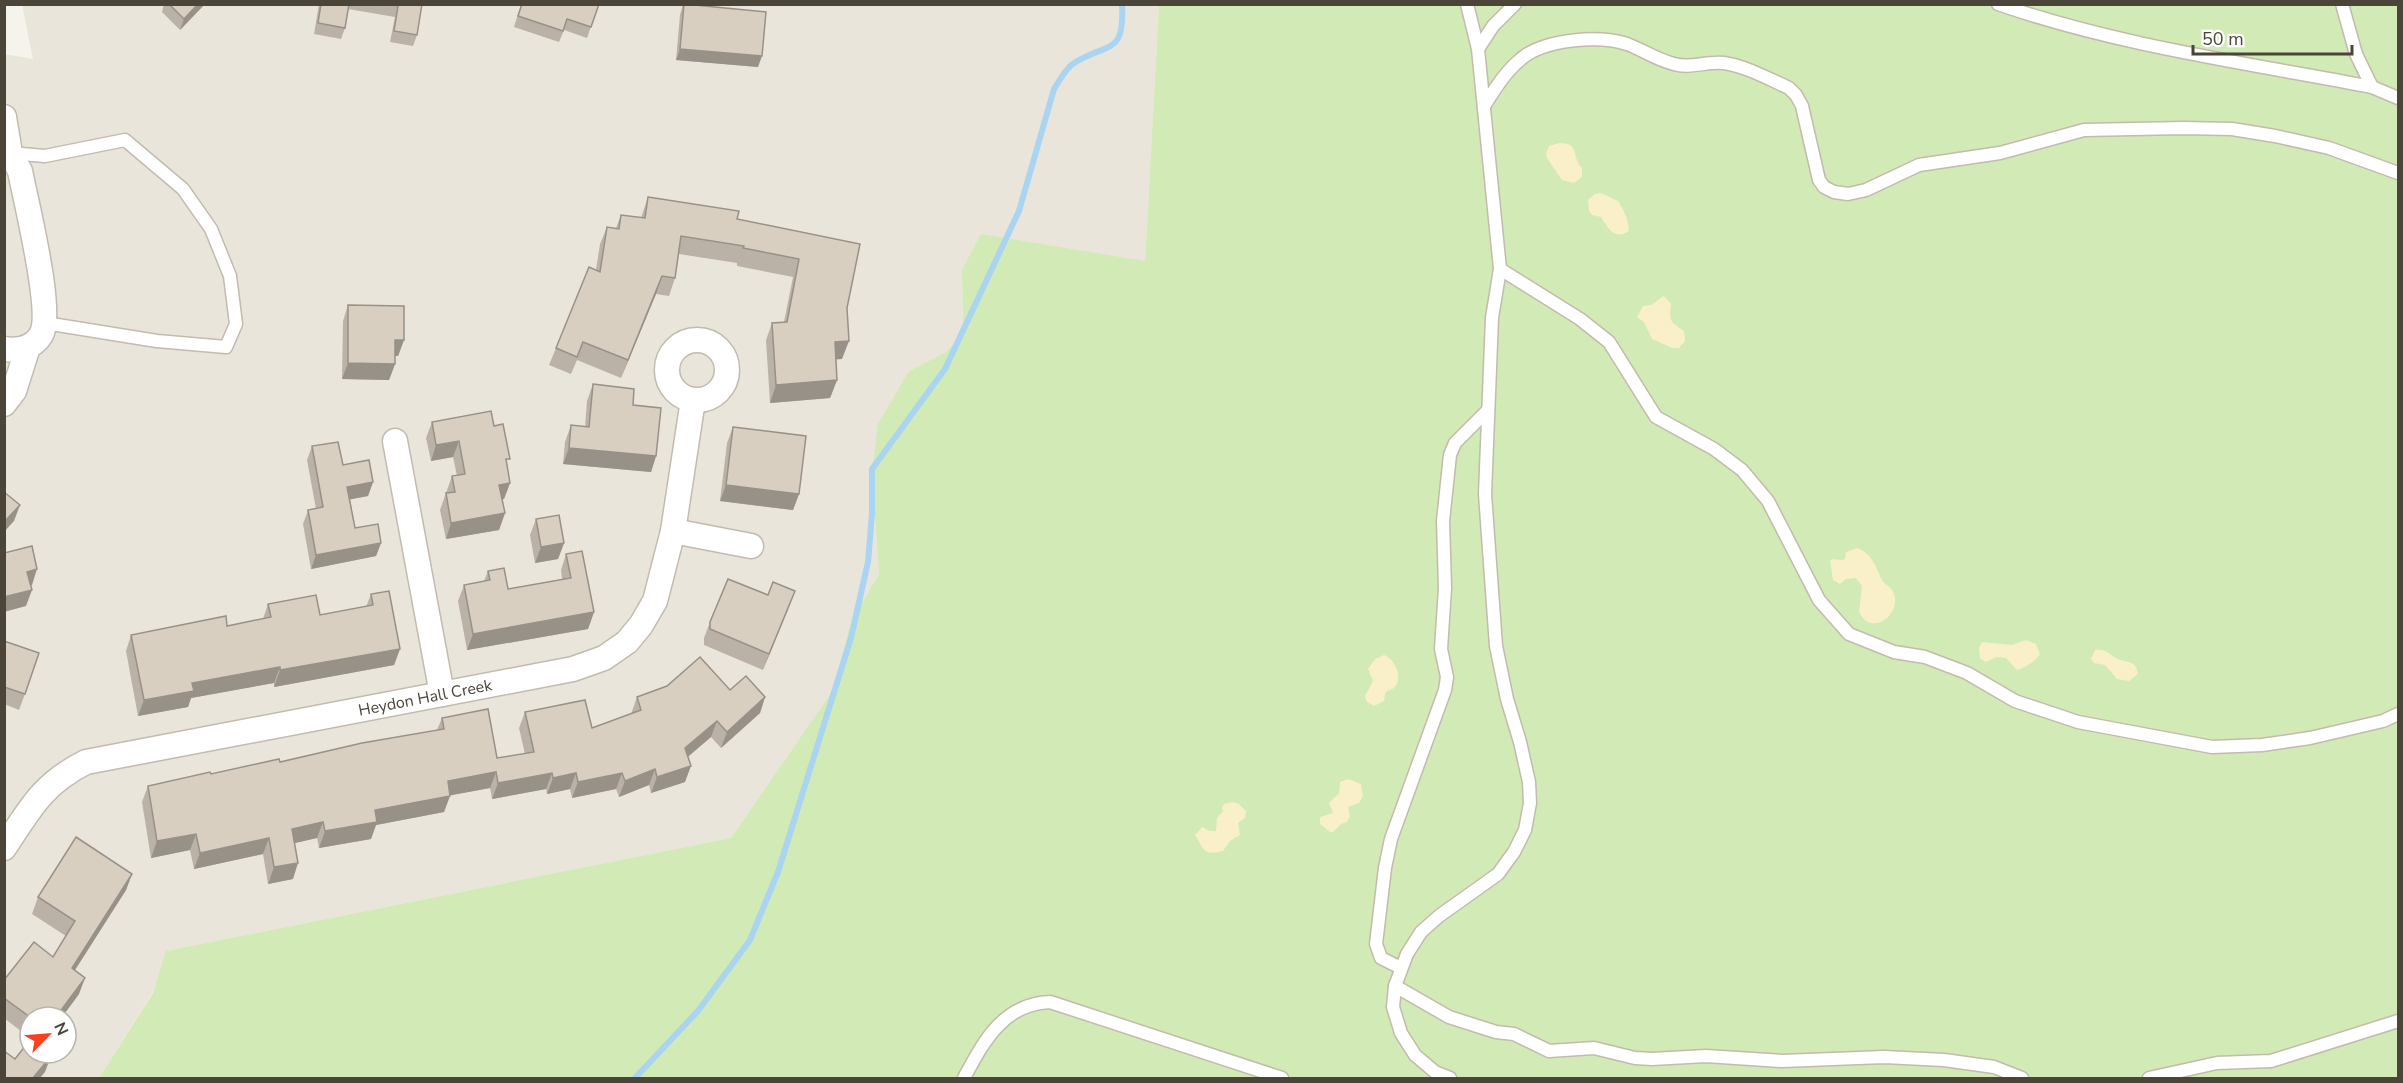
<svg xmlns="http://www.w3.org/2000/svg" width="2403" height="1083" viewBox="0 0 2403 1083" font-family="'Nunito Sans',sans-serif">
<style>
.residential{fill:#eae5da;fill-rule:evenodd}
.green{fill:#d2eab5}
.sand{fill:#f9efc9}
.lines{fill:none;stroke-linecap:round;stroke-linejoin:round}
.stream{stroke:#a9d4f2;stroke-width:6}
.lane-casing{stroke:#c2bbae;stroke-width:15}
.street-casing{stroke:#c2bbae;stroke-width:27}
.lane{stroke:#fff;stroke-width:12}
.street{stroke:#fff;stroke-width:24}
.wall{fill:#bab2a6}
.shaded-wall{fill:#979187}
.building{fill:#d8cfc1;stroke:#979187;stroke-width:1.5}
.labels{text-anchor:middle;stroke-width:4.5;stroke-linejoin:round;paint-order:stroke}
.street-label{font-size:16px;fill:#4b4439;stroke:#fff}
</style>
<rect width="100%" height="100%" fill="#f6f3ec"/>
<path class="residential" d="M22,4L1159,5L1145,261L962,270L963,334L946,352L909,371L872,474L879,574L851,621L833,690L731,838L167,951L153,992L99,1078H5L4,54L33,59ZM30,1017H66V1053H30Z"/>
<polygon class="green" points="1159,5 2398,5 2398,1078 99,1078 153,993 166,951 731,838 833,690 851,621 879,574 872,474 878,424 909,371 946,352 963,334 962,270 981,234 1145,261"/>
<g class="sand">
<path d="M1559,143C1581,143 1571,157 1582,168V177L1574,183L1562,180L1547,158L1546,154L1549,146Z"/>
<path d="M1601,193L1618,201C1623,209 1631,224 1628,232C1612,240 1608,227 1601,217L1592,215L1589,211L1588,200L1595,194Z"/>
<path d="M1664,296L1671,304C1669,322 1670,321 1684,331L1685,341L1679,348H1672L1652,339L1644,322L1637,317L1643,306L1651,305Z"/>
<path d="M1857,548C1874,555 1875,566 1882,580C1886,586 1892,587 1894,594C1901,616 1871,637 1859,612L1862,586L1856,578L1846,579L1840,584L1833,580L1830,561L1833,559L1842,560L1845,559L1846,552Z"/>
<path d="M2026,640L2036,644L2040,654C2036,661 2025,668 2017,670L2006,658L1996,657L1986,662L1980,658L1979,648L1982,642L2012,645Z"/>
<path d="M2095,650C2105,649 2107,652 2114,657C2124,664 2136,658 2138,674L2129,681L2117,679L2105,665L2094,663L2091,659Z"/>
<path d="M1384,655C1397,660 1403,680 1394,688C1391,690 1388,690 1385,693L1384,701L1374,706L1366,701L1365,696L1373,681L1368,669L1375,659Z"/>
<polygon points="1348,779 1361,784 1363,796 1359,803 1348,807 1350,816 1347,822 1341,824 1333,832 1330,832 1320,824 1320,817 1333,813 1329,803 1339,793 1340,782"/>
<path d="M1233,802L1239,804L1246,811L1245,818L1238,823L1240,835L1230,841L1223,851C1204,856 1204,850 1195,835L1202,827L1210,831H1216L1217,818L1223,811L1222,807L1224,804Z"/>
</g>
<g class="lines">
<path class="stream" d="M635,1078L698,1011L750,940L778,872L851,638L868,562L872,514V469L945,369L1019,211L1054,89C1060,80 1065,69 1074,63C1108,42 1125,56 1122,4"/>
<defs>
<g id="lane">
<polyline points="1467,4 1478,49"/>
<path d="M1998,4C2119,46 2247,63 2372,87L2398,98"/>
<polyline points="2342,4 2356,54 2372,87"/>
<path d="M1484,106C1495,89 1505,72 1521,59C1544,39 1599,35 1627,44C1643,50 1657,60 1674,64C1690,69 1707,61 1724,63C1745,66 1769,79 1789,88L1796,95L1802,106L1819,180L1824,187L1834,192L1848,194L1866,190L1919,165L2000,153L2084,130L2183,128L2232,129L2275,136L2329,148L2398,173"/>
<polyline points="10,153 45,156 125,140 183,189 211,229 230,276 236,324 226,347 157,341 45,323"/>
<polyline points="1500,269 1580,319 1609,342 1656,417 1714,449 1742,470 1768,501 1819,600 1849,634 1894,652 1925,657 1967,673 2015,701 2078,722 2212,747 2262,745 2310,738 2383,721 2398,714"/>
<polyline points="1401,968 1381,958 1376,944 1385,868 1391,839 1445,690 1447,677 1441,649 1445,588 1443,521 1450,455 1455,443 1488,410"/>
<polyline points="1395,986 1449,1017 1496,1032 1514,1034 1549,1051 1594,1048 1635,1058 1652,1059 1706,1056 1782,1061 1884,1057 1944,1060 1994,1067 2022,1078"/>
<path d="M964,1078C984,1041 1003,1004 1050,1002L1282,1078"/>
<polyline points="1450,1078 1435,1072 1415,1055 1401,1033 1393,1007 1395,986 1407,954 1421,932 1439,916 1498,874 1514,852 1525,830 1530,803 1529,782 1520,742 1507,699 1496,646 1485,494 1492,318 1500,269 1478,49 1493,26 1515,4"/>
<polyline points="2149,1078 2217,1063 2271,1061 2398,1021"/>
</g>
<g id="street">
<path d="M4,117L10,153L20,171C26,202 54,313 41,335C33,348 18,351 4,349"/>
<circle cx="697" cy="370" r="30"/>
<polyline points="4,404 14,391 28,347"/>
<polyline points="395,441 442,694"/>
<polyline points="673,531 751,546"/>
<path d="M4,848C30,809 42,784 86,762L573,669L604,658L627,642L641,625L655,601L673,531L693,400"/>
</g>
</defs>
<use href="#lane" class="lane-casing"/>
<use href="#street" class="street-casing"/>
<use href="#lane" class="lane"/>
<use href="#street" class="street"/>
</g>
<g class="wall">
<polygon points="164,4 205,4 180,30 162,12"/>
<polygon points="319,4 422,4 417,35 413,46 390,42 395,17 348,9 345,28 341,39 314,34"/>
<polygon points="521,4 599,4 587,38 564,30 559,42 514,27"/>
<polygon points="683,4 758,67 676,60 680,15"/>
<polygon points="648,197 737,219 860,244 847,308 842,359 836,359 837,380 830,398 770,403 766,340 772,323 784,322 793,277 737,266 737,263 679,254 675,278 669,296 656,294 621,378 577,360 571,374 549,365 556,348 596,270 600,244 607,227 616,228 621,215 641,218"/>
<polygon points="348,305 404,340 398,356 395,356 395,364 389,380 342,379 343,321"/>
<polygon points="593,384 633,405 656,456 651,472 563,464 565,442 571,425 585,427 587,401"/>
<polygon points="432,422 494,426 507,465 510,483 504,499 502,499 505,513 499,530 446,539 440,510 452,476 457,476 453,457 431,461 426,438"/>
<polygon points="733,427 799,494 793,510 720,501 727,443"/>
<polygon points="312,446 343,465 373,482 368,496 350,499 355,528 381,543 376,556 311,569 303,524 308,510 316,509 307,460"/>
<polygon points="536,519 564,543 558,559 535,563 530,535"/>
<polygon points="566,554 594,612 588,629 467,650 458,601 464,585 484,581 488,571 508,589 562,579 561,570"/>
<polygon points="795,591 763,670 704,645 704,638 710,622 768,595"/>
<polygon points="371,594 400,649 394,665 274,687 274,683 191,698 188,707 138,716 126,651 131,635 227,626 263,619 268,604 320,615 366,607"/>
<polygon points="4,641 25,694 19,710 4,704"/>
<polygon points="730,690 765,697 760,713 721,748 711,737 688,757 685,782 651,793 649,785 619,797 616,789 572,798 570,789 547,794 546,789 492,799 490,788 450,795 444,812 376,825 371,839 319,848 317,838 295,843 293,879 268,884 263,854 194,869 190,850 151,858 142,802 148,786 211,774 280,762 437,730 442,718 497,758 525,754 519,728 525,712 592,728 631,714 637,697"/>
<polygon points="132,874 126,890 75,970 79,994 62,1017 30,1017 30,1038 4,1018 4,980 53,957 66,936 32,914 38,897"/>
</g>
<g class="shaded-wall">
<polygon points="198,4 205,4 180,30 184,19"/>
<polygon points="680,49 762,56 758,67 676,60"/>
<polygon points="662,276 656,294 621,378 628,360"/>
<polygon points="395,340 404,340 398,356 389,356"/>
<polygon points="849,341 842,359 829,360 835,342"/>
<polygon points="348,363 395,364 389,380 342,379"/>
<polygon points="837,380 830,398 770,403 776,385"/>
<polygon points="459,441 453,457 431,461 436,445"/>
<polygon points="569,448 656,456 651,472 563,464"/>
<polygon points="373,482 368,496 342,501 347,487"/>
<polygon points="510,483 504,499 494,501 499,485"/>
<polygon points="726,485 799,494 793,510 720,501"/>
<polygon points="20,505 14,521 4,532 4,522"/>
<polygon points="505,513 499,530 446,539 451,523"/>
<polygon points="381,543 376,556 311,569 316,555"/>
<polygon points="564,543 558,559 535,563 541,547"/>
<polygon points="37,569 32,585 21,588 27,572"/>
<polygon points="32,590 26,606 4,612 4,597"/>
<polygon points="795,591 789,607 763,670 769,654"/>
<polygon points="594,612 588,629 467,650 473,634"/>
<polygon points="400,649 394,665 274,687 280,670"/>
<polygon points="280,667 274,683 191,698 188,707 138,716 144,700 192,683"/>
<polygon points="765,697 760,713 721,748 727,732"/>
<polygon points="717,721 711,737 679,764 685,748"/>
<polygon points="691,766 685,782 651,793 657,777"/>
<polygon points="655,769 649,785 619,797 625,781"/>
<polygon points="496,772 490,788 442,797 448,781"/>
<polygon points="552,773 546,789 492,799 498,783"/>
<polygon points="576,773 570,789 547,794 553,778"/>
<polygon points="622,773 616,789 572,798 578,782"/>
<polygon points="450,796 444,812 376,825 371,839 319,848 325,831 375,810"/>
<polygon points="323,822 317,838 286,845 292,829"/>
<polygon points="196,834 190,850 151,858 157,841"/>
<polygon points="269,838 263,854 194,869 200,853"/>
<polygon points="298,863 293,879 268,884 274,867"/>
<polygon points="132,874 126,890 66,984 72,968"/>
<polygon points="85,978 79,994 62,1017 56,1017"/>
<polygon points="51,1056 45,1072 40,1078 33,1078"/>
</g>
<g class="building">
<polygon points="169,4 198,4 184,19"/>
<polygon points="321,4 349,4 345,28 318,23"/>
<polygon points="391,4 422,4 417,35 394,31 398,6"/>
<polygon points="522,4 599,4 591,27 567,19 563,31 518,16"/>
<polygon points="684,4 766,12 762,56 680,49"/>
<polygon points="648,197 739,211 737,219 860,244 847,308 849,341 835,342 837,380 776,385 772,323 787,322 799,259 743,248 744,246 681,236 675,278 662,276 628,360 583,342 577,357 556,348 589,267 600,272 607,227 619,229 621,215 645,218"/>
<polygon points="348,305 404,306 404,340 395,340 395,364 348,363"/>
<polygon points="593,384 634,389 633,405 661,408 656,456 569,448 571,425 589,427"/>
<polygon points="491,411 494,426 503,424 510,459 506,459 510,483 499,485 505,513 451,523 446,493 455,492 452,476 465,474 459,441 436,445 432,422"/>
<polygon points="733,427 806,436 799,494 726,485"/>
<polygon points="338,442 343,465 369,460 373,482 347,487 355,528 378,524 381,543 316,555 308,510 323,507 312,446"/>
<polygon points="4,492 20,505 4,522"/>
<polygon points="559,515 564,543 541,547 536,519"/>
<polygon points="32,546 37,569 27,572 32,590 4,597 4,553"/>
<polygon points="582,551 594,612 473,634 464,585 490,580 488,571 504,568 508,589 571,578 566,554"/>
<polygon points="728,579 768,595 773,582 795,591 769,654 710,629 710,622"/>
<polygon points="389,591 400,649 280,670 280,667 192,683 194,691 144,700 131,635 226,616 227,626 271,617 268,604 316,595 320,615 373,605 371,594"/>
<polygon points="4,641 39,653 25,694 4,687"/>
<polygon points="700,657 730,690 746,676 765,697 727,732 717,721 685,748 691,766 657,777 655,769 625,781 622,773 578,782 576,773 553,778 552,773 498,783 496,772 448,781 450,796 375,810 377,822 325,831 323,822 292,829 298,863 274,867 269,838 200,853 196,834 157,841 148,786 210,772 211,774 279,759 280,762 362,743 444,729 442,718 488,709 497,758 534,752 525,712 585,700 592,728 641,710 637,697 667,686"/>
<polygon points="76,837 132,874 72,968 85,978 56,1017 30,1017 4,998 4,980 34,942 53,957 75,921 38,897"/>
<polygon points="30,1040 30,1053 48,1053 51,1056 33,1078 4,1078 4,1051 15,1059"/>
</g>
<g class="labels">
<g class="street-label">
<text transform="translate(425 697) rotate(-11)" y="6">Heydon Hall Creek</text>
</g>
</g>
<rect width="2403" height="1083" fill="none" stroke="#4b4439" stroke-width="12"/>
<g transform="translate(48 1035) rotate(65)"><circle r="28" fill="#ffffff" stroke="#b7b4b0" stroke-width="1.5"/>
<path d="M0-4.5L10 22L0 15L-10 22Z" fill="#fc3f1d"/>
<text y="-9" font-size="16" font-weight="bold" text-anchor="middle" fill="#4b4439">N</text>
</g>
<path d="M2193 45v9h159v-9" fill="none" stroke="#4b4439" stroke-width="3"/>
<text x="2202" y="45" font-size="18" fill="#4b4439" stroke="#ffffff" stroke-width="4.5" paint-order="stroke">50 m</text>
</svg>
